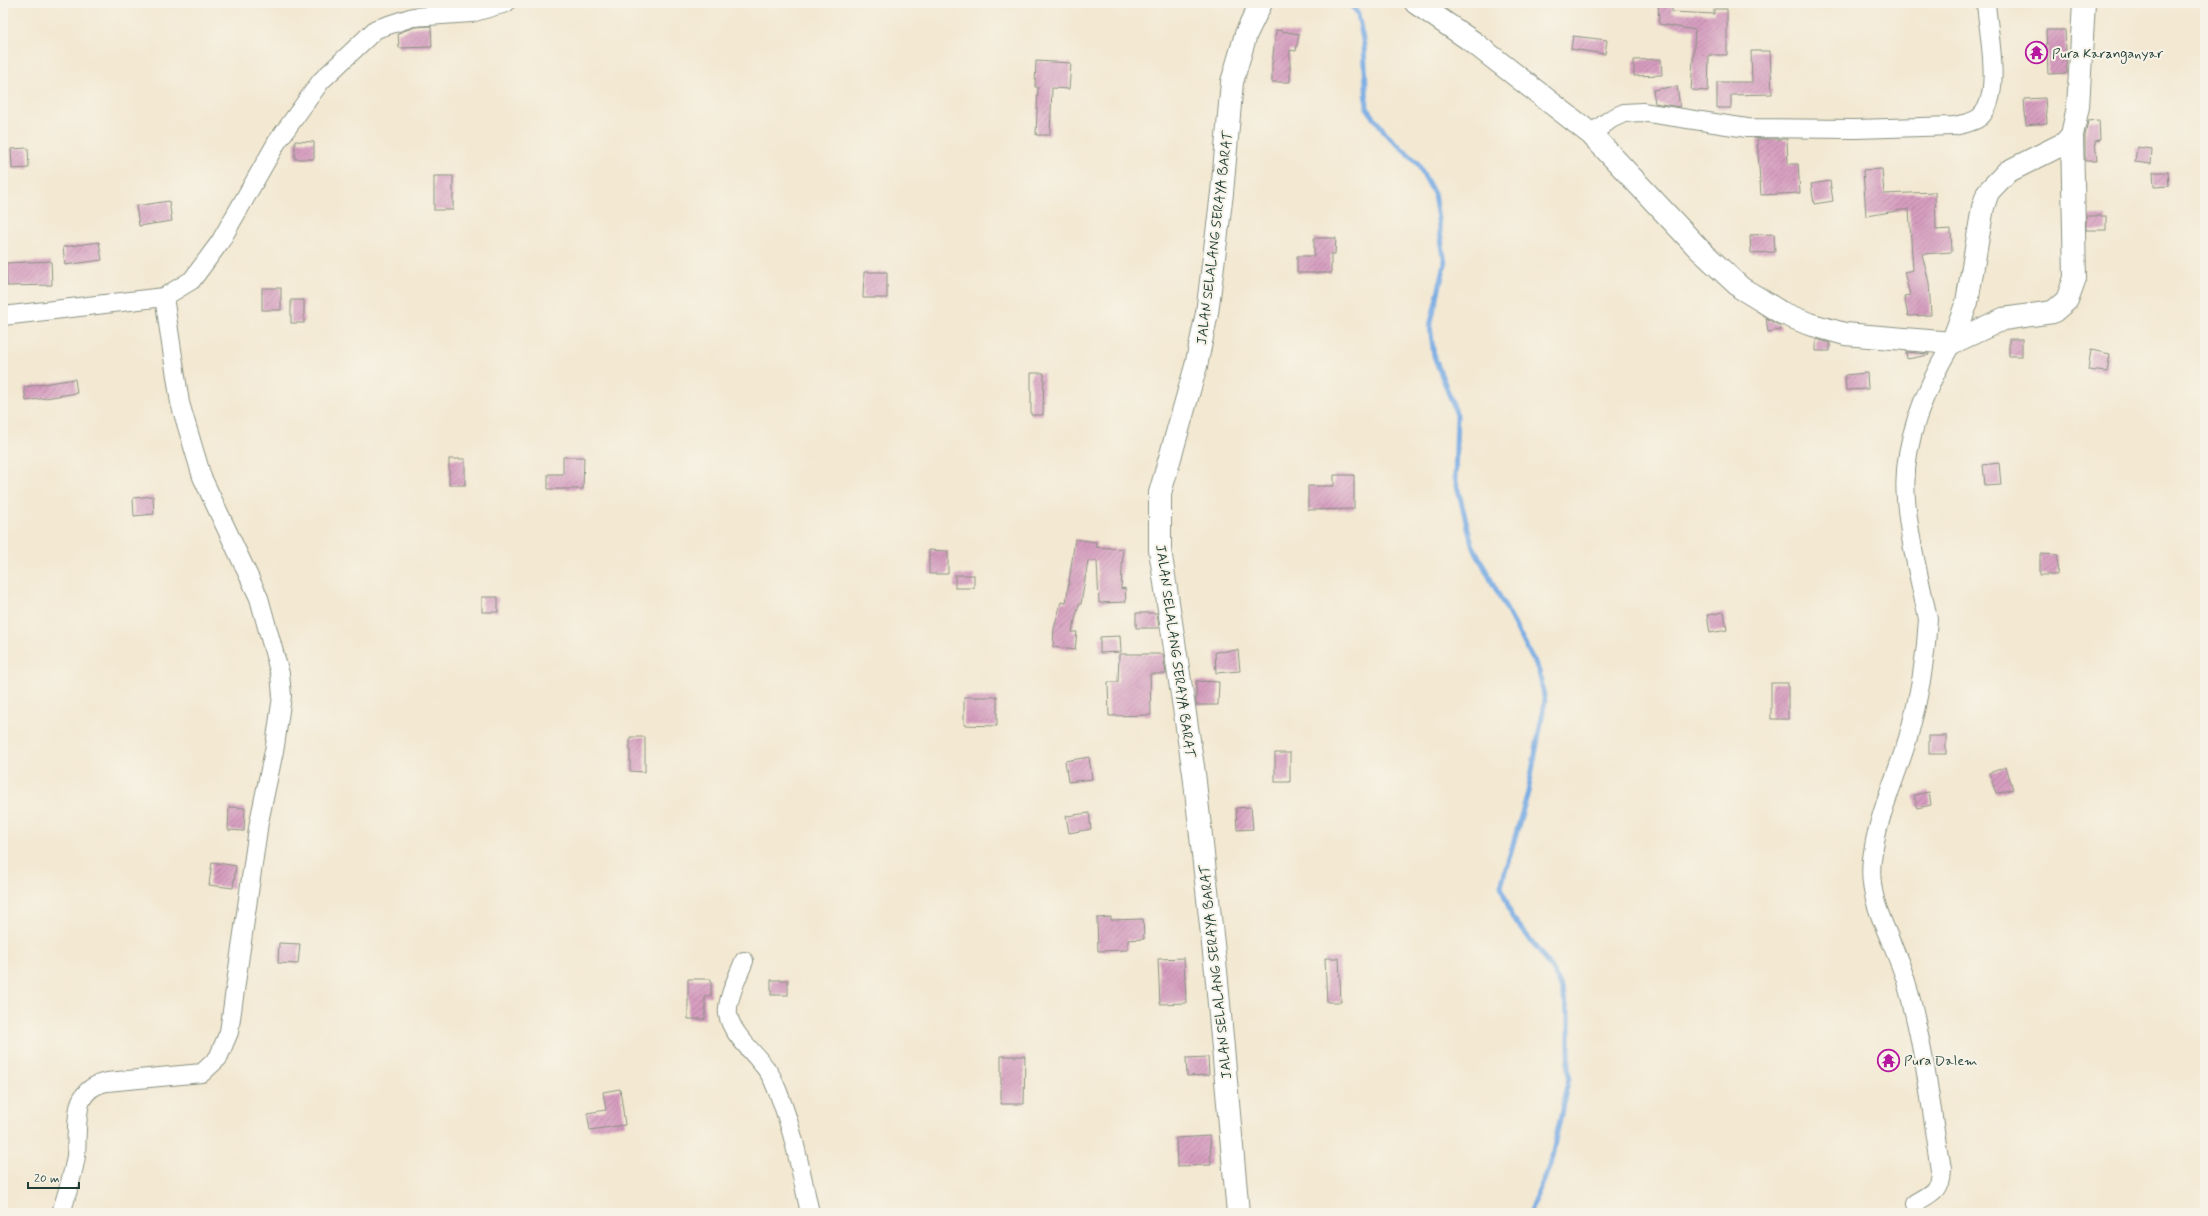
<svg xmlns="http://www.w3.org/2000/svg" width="2208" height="1216" viewBox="0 0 2208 1216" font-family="Mynerve,sans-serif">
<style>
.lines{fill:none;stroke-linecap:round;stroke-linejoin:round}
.stream{stroke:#76aae3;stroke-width:5}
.building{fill:url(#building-hatch)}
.street-casing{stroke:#899282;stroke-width:20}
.secondary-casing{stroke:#899282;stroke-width:24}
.street{stroke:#fff;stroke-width:18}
.secondary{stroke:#fff;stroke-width:22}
.labels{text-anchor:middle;stroke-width:4;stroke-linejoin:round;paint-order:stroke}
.poi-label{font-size:14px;fill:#1f3d34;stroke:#f7f3e8;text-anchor:start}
.street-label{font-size:14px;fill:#1f3d34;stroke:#f7f3e8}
</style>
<defs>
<pattern id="building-hatch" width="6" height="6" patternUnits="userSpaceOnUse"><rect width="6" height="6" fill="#d69dbf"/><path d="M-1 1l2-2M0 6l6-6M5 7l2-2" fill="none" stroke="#ad819c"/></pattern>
</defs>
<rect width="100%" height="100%" fill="#f7f3e8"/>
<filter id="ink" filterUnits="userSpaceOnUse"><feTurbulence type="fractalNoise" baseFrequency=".025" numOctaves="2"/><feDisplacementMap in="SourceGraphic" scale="8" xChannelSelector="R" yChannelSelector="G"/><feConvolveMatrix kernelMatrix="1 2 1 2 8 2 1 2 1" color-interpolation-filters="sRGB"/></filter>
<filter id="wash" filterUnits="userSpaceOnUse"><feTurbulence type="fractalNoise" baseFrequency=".012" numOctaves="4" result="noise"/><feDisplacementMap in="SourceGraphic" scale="16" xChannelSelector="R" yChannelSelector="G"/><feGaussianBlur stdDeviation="0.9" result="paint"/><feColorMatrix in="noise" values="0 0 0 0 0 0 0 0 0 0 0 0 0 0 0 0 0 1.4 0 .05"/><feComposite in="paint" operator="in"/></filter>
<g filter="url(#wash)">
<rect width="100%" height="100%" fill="#f3e8d1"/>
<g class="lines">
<polyline class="stream" points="1350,3 1358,14 1364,45 1367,108 1387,135 1417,162 1434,194 1445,264 1430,326 1434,356 1457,415 1455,478 1472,544 1539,671 1545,701 1528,792 1501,886 1512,917 1542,954 1560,984 1569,1016 1569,1076 1550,1166 1529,1213"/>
</g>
<g id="blocks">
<g class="building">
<polygon points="1658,3 1672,3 1672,12 1714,14 1714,9 1727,9 1727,55 1709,55 1708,91 1691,90 1695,30 1659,24"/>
<polygon points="431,26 432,47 399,48 398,33 415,27"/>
<polygon points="1276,30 1299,34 1296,51 1290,50 1290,82 1272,82 1272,63"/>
<polygon points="2046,30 2065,30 2067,73 2048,74"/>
<polygon points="1573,36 1607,40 1605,54 1571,49"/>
<polygon points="1751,51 1770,51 1772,94 1731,95 1731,108 1717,108 1717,82 1752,82"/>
<polygon points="1661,59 1662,75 1634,76 1634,60"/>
<polygon points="1036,61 1071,63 1069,89 1052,88 1050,135 1036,135 1038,87 1035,87"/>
<polygon points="1677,86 1680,107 1655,103 1653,90"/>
<polygon points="2045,98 2047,123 2026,125 2024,99"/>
<polygon points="2099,120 2100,140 2095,141 2097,161 2085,161 2085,136 2088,121"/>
<polygon points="1757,139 1787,139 1788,164 1798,164 1800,193 1761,195"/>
<polygon points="295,141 314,142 314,159 295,159"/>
<polygon points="2137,147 2152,149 2151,164 2135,162"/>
<polygon points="28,148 29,168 12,169 11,149"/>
<polygon points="1882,169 1884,194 1935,192 1936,230 1951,229 1952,252 1922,254 1929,283 1931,315 1908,316 1904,296 1910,295 1904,272 1913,270 1909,209 1866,216 1863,170"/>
<polygon points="2153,172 2168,172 2169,186 2154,187"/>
<rect x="434" y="176" width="19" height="34"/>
<polygon points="1830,181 1833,201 1814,204 1811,184"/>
<polygon points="169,201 172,221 139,226 136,206"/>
<rect x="2086" y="216" width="20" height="14"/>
<polygon points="1774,234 1775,252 1751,253 1750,235"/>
<polygon points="1314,238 1336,238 1335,254 1331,254 1331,273 1297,273 1297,256 1314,256"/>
<polygon points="99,242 102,260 65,265 63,247"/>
<polygon points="51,261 52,285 7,286 6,263"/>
<polygon points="864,272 887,272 887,298 863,298"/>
<rect x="262" y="288" width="19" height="22"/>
<rect x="291" y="300" width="13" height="23"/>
<polygon points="1766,318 1780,326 1781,330 1768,332"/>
<polygon points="1816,339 1830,343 1830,351 1816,351"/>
<rect x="2009" y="339" width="13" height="17"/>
<polygon points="2091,350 2110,354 2107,372 2088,370"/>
<polygon points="1906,352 1929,354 1929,355 1907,359"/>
<polygon points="1031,373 1044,373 1043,415 1031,415"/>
<polygon points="1867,373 1868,389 1846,390 1845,375"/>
<polygon points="75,379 77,393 26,401 24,387"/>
<polygon points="563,457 584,457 583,489 548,489 548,474 563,474"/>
<rect x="449" y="459" width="16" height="26"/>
<polygon points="1999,463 2001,485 1985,486 1983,465"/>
<polygon points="1334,475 1354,475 1354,509 1308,510 1308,486 1334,486"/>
<polygon points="153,496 154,514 134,516 133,498"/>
<polygon points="1075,539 1096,542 1096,547 1123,549 1121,589 1125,588 1126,602 1099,603 1097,561 1088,561 1081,604 1079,604 1072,632 1077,632 1075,650 1053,647 1054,629 1061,602 1066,603"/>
<polygon points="929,550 948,551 948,574 929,574"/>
<polygon points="2040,554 2058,555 2057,575 2040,575"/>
<rect x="955" y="575" width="19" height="13"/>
<rect x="482" y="597" width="16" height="15"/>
<polygon points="1724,612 1727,630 1710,633 1707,615"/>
<polygon points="1136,613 1157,613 1159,628 1136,628"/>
<polygon points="1120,636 1121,652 1100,653 1100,637"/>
<polygon points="1238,650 1240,671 1216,673 1215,652"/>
<polygon points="1119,654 1163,654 1166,674 1150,674 1151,715 1109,716 1108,682 1118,682"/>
<polygon points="1196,681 1219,682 1218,705 1196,705"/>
<rect x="1771" y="683" width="17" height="36"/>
<polygon points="964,697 997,697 997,726 964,725"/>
<rect x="1929" y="736" width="17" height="18"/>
<polygon points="630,737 645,737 645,772 630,771"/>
<rect x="1275" y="753" width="15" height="29"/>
<polygon points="1089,757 1092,779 1068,782 1065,761"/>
<polygon points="2006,767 2013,789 1996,794 1989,773"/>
<polygon points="1929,792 1931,805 1917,808 1914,795"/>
<polygon points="229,807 245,808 244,831 228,830"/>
<polygon points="1251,807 1253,829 1237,830 1236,808"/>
<polygon points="1089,813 1091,829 1069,833 1066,816"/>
<polygon points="212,862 236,866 233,888 209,885"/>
<polygon points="1111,917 1111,920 1143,919 1144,939 1128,940 1128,950 1098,951 1097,918"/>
<polygon points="279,943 300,944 298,964 278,963"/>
<polygon points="1184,958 1186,1003 1160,1004 1158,959"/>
<polygon points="1325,958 1339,958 1341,1002 1327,1002"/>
<polygon points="688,979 711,979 711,996 705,996 705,1019 688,1019"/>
<rect x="771" y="980" width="17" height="15"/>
<polygon points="1001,1056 1025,1056 1024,1104 1001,1104"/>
<polygon points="1208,1057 1209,1075 1187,1076 1186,1058"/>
<polygon points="620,1089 625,1125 590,1130 587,1113 606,1110 603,1092"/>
<polygon points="1210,1136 1211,1165 1177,1166 1176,1138"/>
</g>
</g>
</g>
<g filter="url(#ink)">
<use href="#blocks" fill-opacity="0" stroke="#899282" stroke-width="1"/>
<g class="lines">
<defs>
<g id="street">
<path d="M1591,134L1611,119L1624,113L1642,112L1747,128L1856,129L1954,126C1962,124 1973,123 1980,117C2003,96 1988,32 1986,3"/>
<polyline points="3,316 164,297 192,280 220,242 277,142 321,81 376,29 413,17 471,13 506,3"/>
<path d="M744,961C739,974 726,1000 728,1014C731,1036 763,1059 772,1078C792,1121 800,1168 810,1213"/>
<path d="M1916,1203C1934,1193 1940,1191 1941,1169C1931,1108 1924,1045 1907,985C1896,942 1866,906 1872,859C1877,817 1896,778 1908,738C1919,699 1926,659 1928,619C1920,580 1909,539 1906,499C1901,445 1925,389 1952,343"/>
<path d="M61,1213C67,1194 73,1175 76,1156C77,1142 76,1112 81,1101C86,1090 96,1084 107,1082L202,1073L218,1058L229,1032L259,822L275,746L282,696L280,674L259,598L202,477L180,403L164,297"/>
</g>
<g id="secondary">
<polyline points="1416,3 1473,42 1591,134 1699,249 1741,288 1761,300 1780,312 1809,324 1845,334 1952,343 1967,302 1983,207 1988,192 2007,172 2065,143 2072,135 2078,107 2084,3"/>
<polyline points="1952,343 2003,319 2053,312 2067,300 2075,278 2072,135"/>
<polyline points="1238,1213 1216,971 1194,773 1160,550 1160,493 1196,366 1207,313 1222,193 1232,82 1246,34 1261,3"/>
</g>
</defs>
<use href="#street" class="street-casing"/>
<use href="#secondary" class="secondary-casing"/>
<use href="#street" class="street"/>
<use href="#secondary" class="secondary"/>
</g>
</g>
<defs>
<symbol id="temple-ring" viewBox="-11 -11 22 22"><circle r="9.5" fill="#f7f3e8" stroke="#b5179e" stroke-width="1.5"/><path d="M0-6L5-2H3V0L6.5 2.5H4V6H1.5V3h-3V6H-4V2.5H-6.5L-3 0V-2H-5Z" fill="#b5179e"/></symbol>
</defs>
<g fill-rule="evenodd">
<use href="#temple-ring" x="2024" y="40" width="25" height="25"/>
<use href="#temple-ring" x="1876" y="1048" width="25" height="25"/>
</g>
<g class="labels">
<g class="poi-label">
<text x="2052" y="58">Pura Karanganyar</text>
<text x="1904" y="1065">Pura Dalem</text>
</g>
<g class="street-label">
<text transform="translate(1214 238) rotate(-83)" y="5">JALAN SELALANG SERAYA BARAT</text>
<text transform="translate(1176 651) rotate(82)" y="5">JALAN SELALANG SERAYA BARAT</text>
<text transform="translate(1215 972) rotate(-96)" y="5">JALAN SELALANG SERAYA BARAT</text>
</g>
</g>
<rect width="2208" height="1216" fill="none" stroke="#f7f3e8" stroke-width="16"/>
<path d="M28 1182v6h51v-6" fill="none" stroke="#1f3d34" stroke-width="2"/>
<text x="34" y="1182" font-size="12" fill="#1f3d34" stroke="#f7f3e8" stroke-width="3" paint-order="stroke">20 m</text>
</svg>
